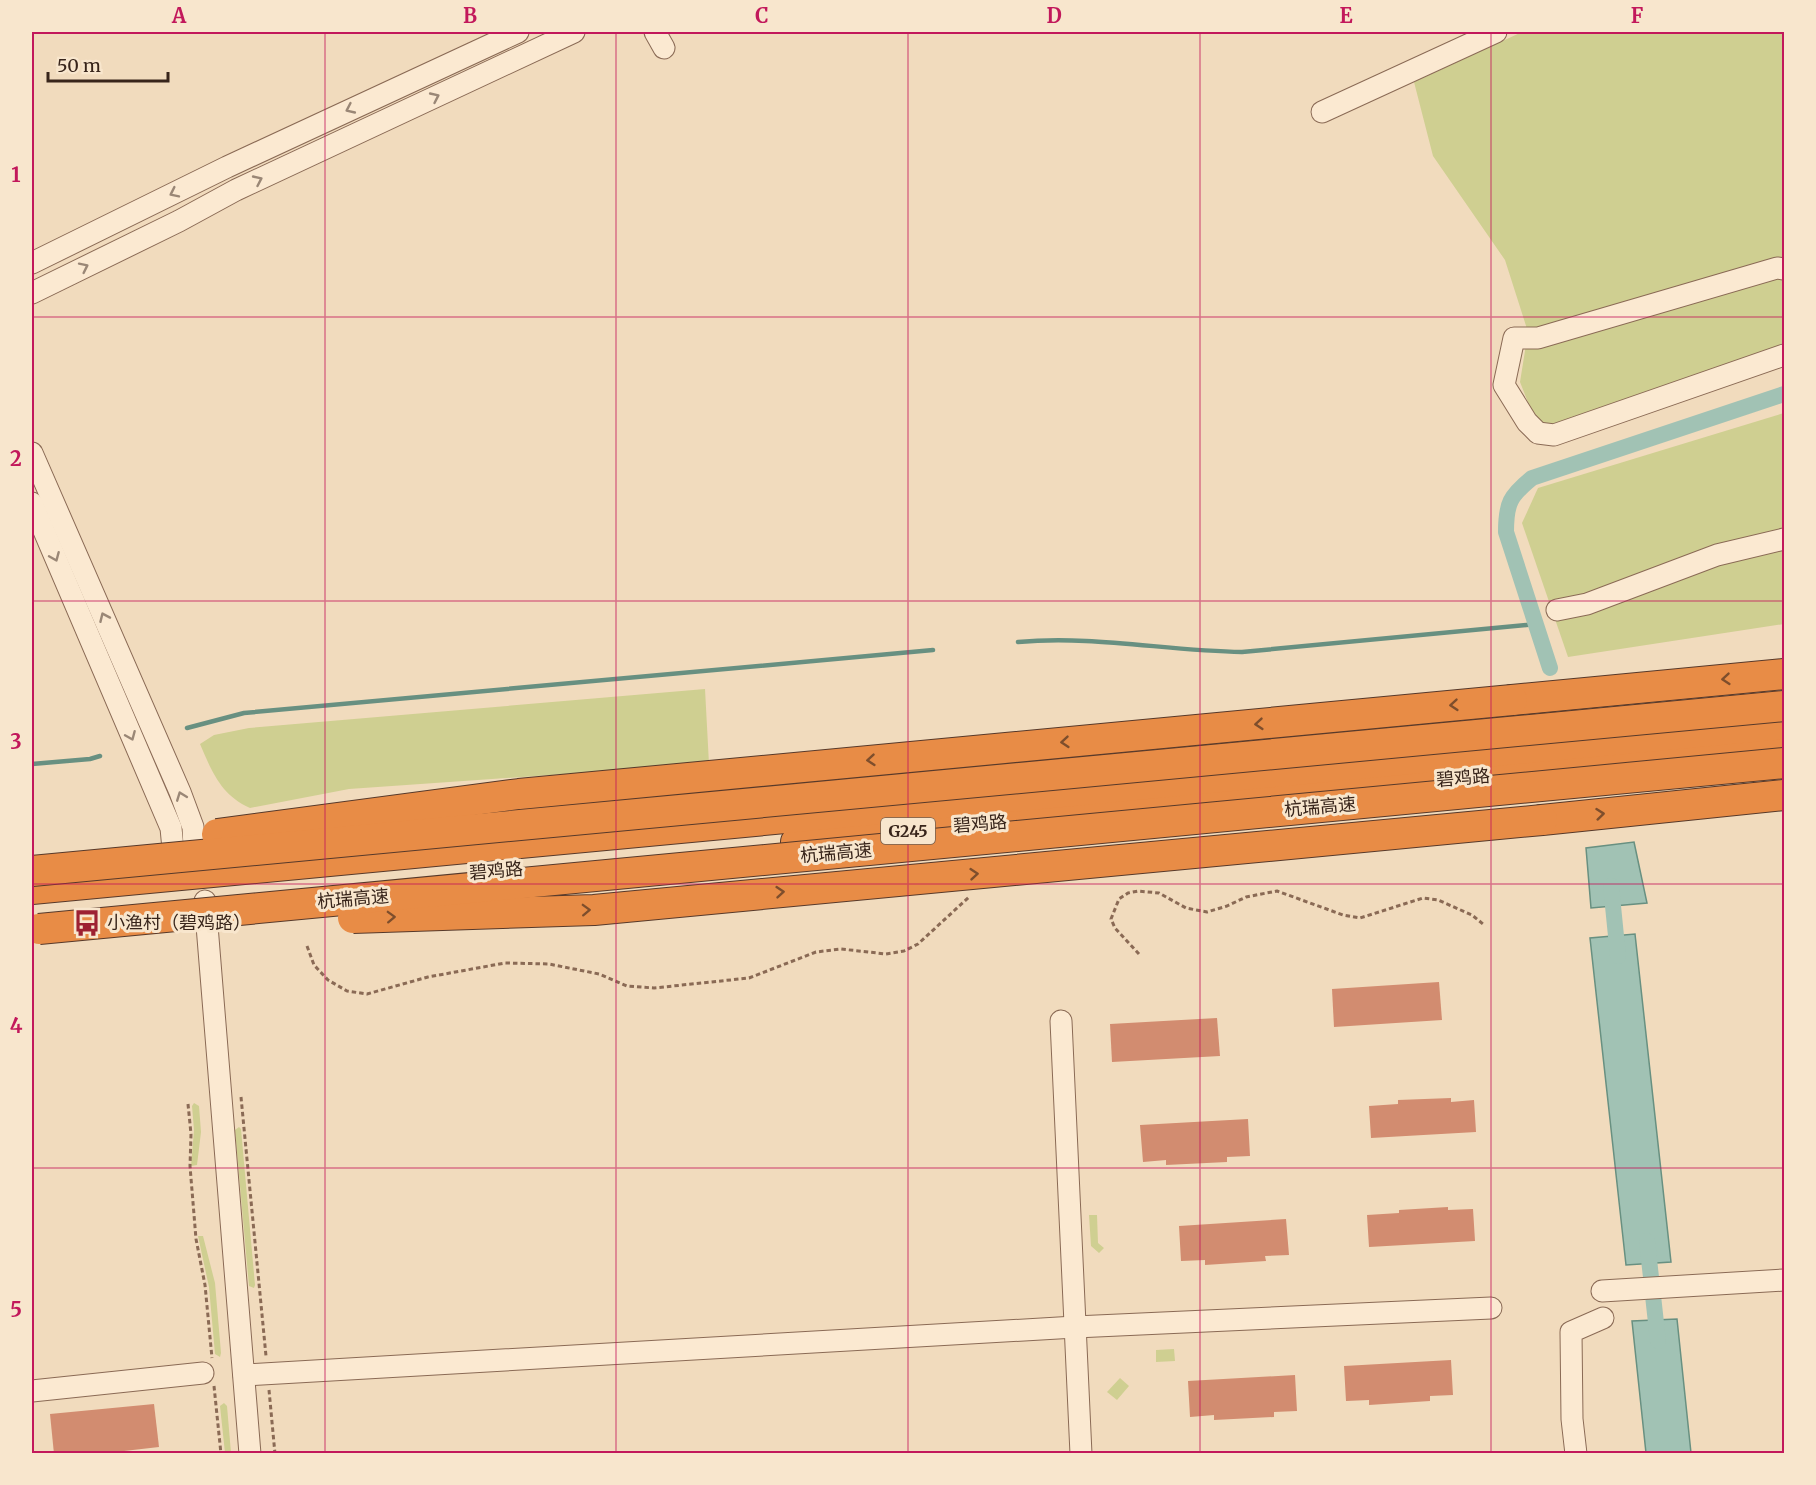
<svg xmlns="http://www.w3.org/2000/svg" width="1816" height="1485" viewBox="0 0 1816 1485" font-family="Merriweather,'Noto Sans SC',serif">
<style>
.green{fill:#cfcf91}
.water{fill:#a1c2b4;stroke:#689081;stroke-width:1.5}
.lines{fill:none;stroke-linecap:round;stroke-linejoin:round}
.stream{stroke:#689081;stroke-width:4.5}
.canal{stroke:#a1c2b4;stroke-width:16}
.building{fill:#d28c70}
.minor-casing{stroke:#8a6a55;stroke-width:23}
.highway-casing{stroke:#57392a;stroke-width:32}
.path{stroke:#8a6a55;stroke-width:3;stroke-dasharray:4.5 3;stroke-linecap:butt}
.minor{stroke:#fbe9d1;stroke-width:21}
.highway{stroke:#e88c46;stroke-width:30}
.highway-bridge-casing{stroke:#57392a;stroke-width:32;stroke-linecap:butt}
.highway-bridge{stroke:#e88c46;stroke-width:30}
.oneway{stroke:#9a8776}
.oneway2{stroke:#7e4e2c}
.grid{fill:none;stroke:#c2185b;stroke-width:1.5;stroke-opacity:0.55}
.labels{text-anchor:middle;stroke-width:6;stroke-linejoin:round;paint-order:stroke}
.shield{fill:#f8e6cd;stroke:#725f50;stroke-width:1.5}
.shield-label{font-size:16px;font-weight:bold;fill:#38251b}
.street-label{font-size:18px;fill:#38251b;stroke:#f8e6cd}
.poi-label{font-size:18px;fill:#38251b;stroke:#f8e6cd;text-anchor:start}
.neatline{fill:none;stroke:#c2185b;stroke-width:2}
.grid-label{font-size:20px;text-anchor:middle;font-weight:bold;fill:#c2185b}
</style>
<rect width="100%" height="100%" fill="#f1dbbd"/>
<g class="green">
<polygon points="1522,32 1784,32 1784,352 1550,431 1538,428 1520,382 1528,332 1505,260 1433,156 1414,82"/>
<polygon points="1784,413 1784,624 1568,657 1522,523 1538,488"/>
<path d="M705,689L709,764L349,789L250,808C221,795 212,772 200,744L214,735L249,728Z"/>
<polygon points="194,1103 199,1106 201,1132 197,1165 191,1166 194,1130 192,1106"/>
<polygon points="239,1127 241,1129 255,1285 254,1288 249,1286 235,1130"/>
<polygon points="1089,1215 1097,1215 1098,1243 1104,1248 1099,1253 1091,1246"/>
<polygon points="198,1236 203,1236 215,1283 221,1353 220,1357 215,1354 209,1287"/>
<polygon points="1174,1349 1175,1361 1156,1362 1156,1350"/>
<polygon points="1120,1378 1129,1386 1117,1400 1107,1392"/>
<polygon points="224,1403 227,1406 231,1453 225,1453 220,1406"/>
</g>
<g class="water">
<polygon points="1634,842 1647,903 1591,908 1586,848"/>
<polygon points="1635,934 1671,1262 1626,1265 1590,938"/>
<polygon points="1677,1319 1691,1453 1646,1453 1632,1321"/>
</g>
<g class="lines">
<g class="stream">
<path d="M1018,642C1093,635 1167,651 1242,652L1536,624"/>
<polyline points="187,728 244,713 933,650"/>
<polyline points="32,764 90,759 100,756"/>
</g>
<g class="canal">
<path d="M1550,668L1506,532C1506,503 1510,496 1532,478L1784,394"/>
<polyline points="1611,886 1618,956"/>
<polyline points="1647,1241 1658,1341"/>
</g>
</g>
<g class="building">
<polygon points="1439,982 1442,1020 1334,1027 1332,989"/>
<polygon points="1217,1018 1220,1056 1112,1062 1110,1024"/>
<polygon points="1451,1098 1451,1102 1474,1100 1476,1132 1371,1138 1369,1106 1398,1104 1398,1100"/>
<polygon points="1248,1119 1250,1156 1227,1157 1227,1162 1166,1165 1166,1160 1143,1162 1140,1125"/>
<polygon points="1448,1207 1448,1210 1473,1209 1475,1241 1369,1247 1367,1215 1399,1213 1399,1210"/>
<polygon points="1286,1219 1289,1255 1265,1256 1266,1261 1205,1265 1205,1260 1181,1261 1179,1226"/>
<polygon points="1451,1360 1453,1395 1430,1396 1430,1401 1369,1405 1369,1400 1346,1401 1344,1366"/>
<polygon points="1295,1375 1297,1411 1274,1412 1274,1417 1214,1420 1214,1415 1190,1417 1188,1381"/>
<polygon points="154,1404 159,1447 98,1454 54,1454 50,1414"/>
</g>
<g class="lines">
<defs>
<g id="minor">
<polyline points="655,32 664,48"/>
<polyline points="1322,112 1496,32"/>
<polyline points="32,263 227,167 518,32"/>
<polyline points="1784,269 1777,268 1538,338 1514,338 1504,385 1527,422 1538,433 1554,435 1784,355"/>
<polyline points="32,293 179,221 236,190 574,32"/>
<polyline points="32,453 180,792 193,827 195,867"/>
<polyline points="32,503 171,828 175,870"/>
<polyline points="1557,610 1587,604 1717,555 1784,539"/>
<polyline points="205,901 250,1454"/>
<polyline points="1061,1021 1081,1454"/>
<polyline points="1602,1291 1784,1280"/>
<polyline points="244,1375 1075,1327 1491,1308"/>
<polyline points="32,1391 203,1373"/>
<polyline points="1576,1454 1572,1419 1571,1332 1603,1318"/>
</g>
<g id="highway">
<polyline points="1512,700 1784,674"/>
<polyline points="1542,820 1784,795"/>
<polyline points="796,842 1784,747"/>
<polyline points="32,889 1784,724"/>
</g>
</defs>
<use href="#minor" class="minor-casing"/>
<use href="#highway" class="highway-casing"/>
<g class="path">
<polyline points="307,946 314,965 328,980 347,991 367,994 428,977 505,963 549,964 599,974 627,986 654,988 749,978 816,952 841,949 886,954 904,951 918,944 969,897"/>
<polyline points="1139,954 1115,928 1111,919 1119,899 1128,893 1138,891 1159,893 1186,908 1207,912 1227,906 1246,897 1277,891 1343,915 1360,918 1423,898 1438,900 1472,915 1483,924"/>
<polyline points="241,1097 266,1356"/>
<polyline points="188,1104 191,1134 190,1166 196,1239 205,1285 212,1358"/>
<polyline points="214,1386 221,1454"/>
<polyline points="269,1390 275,1454"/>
</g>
<use href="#minor" class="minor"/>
<use href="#highway" class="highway"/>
<defs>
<g id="highway-bridge">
<polyline points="217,834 519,794 1512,700"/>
<polyline points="32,871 1784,706"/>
<polyline points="353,918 594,910 1542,820"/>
<polyline points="39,929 1784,763"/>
</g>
</defs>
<use href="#highway-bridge" class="highway-bridge-casing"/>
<use href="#highway-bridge" class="highway-bridge"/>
</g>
<defs><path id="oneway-chevron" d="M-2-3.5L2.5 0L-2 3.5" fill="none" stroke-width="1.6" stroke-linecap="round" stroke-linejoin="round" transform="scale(1.5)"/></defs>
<g class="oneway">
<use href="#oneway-chevron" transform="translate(435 97) rotate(-25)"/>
<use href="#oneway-chevron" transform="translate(350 109) rotate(155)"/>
<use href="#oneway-chevron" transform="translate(258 180) rotate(-25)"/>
<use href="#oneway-chevron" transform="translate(174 193) rotate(154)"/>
<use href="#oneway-chevron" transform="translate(84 267) rotate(-26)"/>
<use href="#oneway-chevron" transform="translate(55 557) rotate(67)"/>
<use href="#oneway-chevron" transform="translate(104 617) rotate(-114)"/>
<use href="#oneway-chevron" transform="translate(131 736) rotate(67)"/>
<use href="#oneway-chevron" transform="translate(181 796) rotate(-111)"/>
</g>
<g class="oneway2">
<use href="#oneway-chevron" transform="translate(1726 679) rotate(175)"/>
<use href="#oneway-chevron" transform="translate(1454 705) rotate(175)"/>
<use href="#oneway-chevron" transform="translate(1259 724) rotate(175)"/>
<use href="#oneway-chevron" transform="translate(1065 742) rotate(175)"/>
<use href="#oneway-chevron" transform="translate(871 760) rotate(175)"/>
<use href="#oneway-chevron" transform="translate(1600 814) rotate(-6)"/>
<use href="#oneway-chevron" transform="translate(974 874) rotate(-5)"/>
<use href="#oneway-chevron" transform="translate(780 892) rotate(-5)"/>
<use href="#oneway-chevron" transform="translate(586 910) rotate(-2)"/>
<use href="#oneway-chevron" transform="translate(391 917) rotate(-2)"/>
</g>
<path class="grid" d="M325,32V1454M616,32V1454M908,32V1454M1200,32V1454M1491,32V1454M32,317H1784M32,601H1784M32,884H1784M32,1168H1784"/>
<defs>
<symbol id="bus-bare" viewBox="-9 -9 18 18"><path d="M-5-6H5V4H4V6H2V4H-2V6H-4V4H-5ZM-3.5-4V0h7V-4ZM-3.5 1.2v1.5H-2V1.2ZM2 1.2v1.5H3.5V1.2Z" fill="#9d2132" stroke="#f8e6cd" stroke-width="2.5" paint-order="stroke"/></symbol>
</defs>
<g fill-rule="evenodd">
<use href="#bus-bare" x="68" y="904" width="38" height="38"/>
</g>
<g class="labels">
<rect class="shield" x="881" y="818" width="54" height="26" rx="4.5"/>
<g class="shield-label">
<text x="908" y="837">G245</text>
</g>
<g class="street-label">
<text transform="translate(1463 778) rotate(-5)" y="6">碧鸡路</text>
<text transform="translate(1320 807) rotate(-5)" y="6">杭瑞高速</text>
<text transform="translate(980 824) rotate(-5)" y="6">碧鸡路</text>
<text transform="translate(836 853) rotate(-5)" y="6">杭瑞高速</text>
<text transform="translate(496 871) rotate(-5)" y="6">碧鸡路</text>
<text transform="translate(353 899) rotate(-5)" y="6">杭瑞高速</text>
</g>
<g class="poi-label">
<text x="107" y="929">小渔村（碧鸡路）</text>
</g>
</g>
<rect width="1816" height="1485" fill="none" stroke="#f8e6cd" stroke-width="66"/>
<path d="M48 72v9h120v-9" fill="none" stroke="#38251b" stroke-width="3"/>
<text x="57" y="72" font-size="18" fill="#38251b" stroke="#f8e6cd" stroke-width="4.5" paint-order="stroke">50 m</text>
<rect x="33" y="33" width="1750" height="1419" class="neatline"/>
<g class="grid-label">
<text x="179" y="23">A</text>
<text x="470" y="23">B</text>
<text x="762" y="23">C</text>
<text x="1054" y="23">D</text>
<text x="1346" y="23">E</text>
<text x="1637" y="23">F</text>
<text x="16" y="182">1</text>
<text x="16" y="466">2</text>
<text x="16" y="749">3</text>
<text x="16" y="1033">4</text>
<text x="16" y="1317">5</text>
</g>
</svg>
